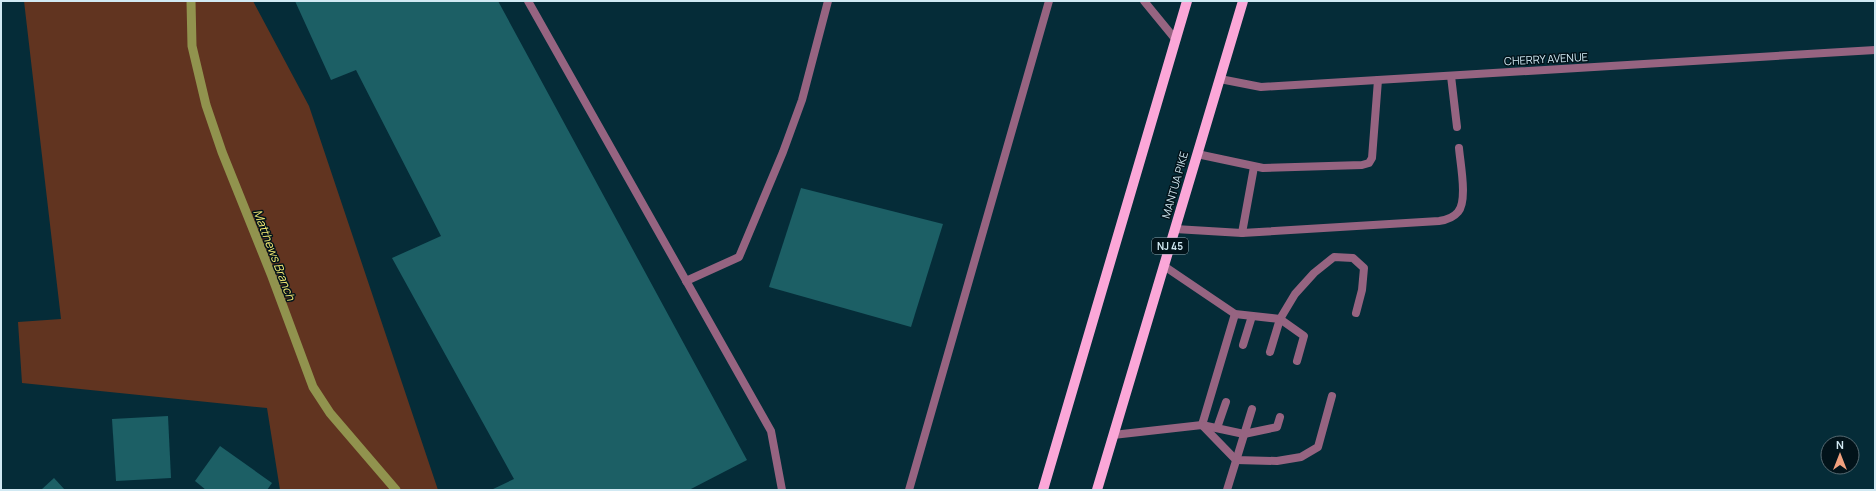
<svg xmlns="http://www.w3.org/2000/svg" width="1876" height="491" viewBox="0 0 1876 491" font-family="Manrope,sans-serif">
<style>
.green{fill:#613420}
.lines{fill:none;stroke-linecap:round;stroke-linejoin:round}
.stream{stroke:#91934e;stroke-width:9}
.building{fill:#1c5f65}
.service{stroke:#966481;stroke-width:8}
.minor{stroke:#966481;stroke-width:8}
.primary{stroke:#fba7d8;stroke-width:10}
.labels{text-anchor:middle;stroke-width:3;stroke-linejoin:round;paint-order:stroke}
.shield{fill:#02131a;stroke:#93a9b2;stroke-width:1}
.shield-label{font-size:10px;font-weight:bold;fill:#d1e9f3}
.street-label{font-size:11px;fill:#d1e9f3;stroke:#02131a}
.water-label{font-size:12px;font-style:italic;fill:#f1e671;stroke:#02131a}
</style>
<rect width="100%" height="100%" fill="#052c38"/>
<polygon class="green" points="24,1 253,1 309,106 438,490 280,490 267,408 22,383 18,322 61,319"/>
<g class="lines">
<polyline class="stream" points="191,1 192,46 206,105 222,152 271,274 313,387 330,413 396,490"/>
</g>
<g class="building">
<polygon points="295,1 498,1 747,460 689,490 491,490 514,479 392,258 441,236 356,70 331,80"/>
<polygon points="801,188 943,224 911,327 769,287"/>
<polygon points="168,416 171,478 116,481 112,419"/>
<polygon points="220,446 272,483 267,490 206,490 195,481"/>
<polygon points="54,478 65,490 41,490"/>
</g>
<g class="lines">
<g class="service">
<polyline points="528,1 771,431 782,490"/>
<polyline points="1144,1 1176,40"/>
<polyline points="1451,76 1457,127"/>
<polyline points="1197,154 1263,168 1362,165 1369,163 1372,158 1378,80"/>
<path d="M1175,229L1242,233L1439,221C1447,220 1453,218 1458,212C1468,201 1460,162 1459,148"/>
<polyline points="1242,233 1254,167"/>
<polyline points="1164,266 1235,314 1280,319 1295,294 1314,273 1334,257 1353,258 1364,268 1362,290 1356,313"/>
<polyline points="686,281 739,257 783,152 802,100 828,1"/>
<polyline points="1243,345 1252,316"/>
<polyline points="1270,352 1280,319 1304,336 1297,361"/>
<polyline points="1202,425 1236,460 1277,461 1301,457 1318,447 1332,396"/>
<polyline points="1202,425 1235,314"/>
<polyline points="1217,428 1226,402"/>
<polyline points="1113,435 1202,425 1244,434 1277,427 1280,417"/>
<polyline points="909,490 1049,1"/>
<polyline points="1227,490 1252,409"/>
</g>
<polyline class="minor" points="1220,79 1261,87 1875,50"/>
<g class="primary">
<polyline points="1043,490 1187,1"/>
<polyline points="1097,490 1243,1"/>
</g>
</g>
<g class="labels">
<rect class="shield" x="1152" y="238" width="36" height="16" rx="3"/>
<g class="shield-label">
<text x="1170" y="250">NJ 45</text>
</g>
<g class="street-label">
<text transform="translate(1546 59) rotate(-3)" y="4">CHERRY AVENUE</text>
<text transform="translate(1175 185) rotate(-74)" y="4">MANTUA PIKE</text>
</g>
<g class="water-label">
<text transform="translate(274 255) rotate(69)" y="4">Matthews Branch</text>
</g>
</g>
<rect width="1876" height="491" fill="none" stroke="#d1e9f3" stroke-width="4"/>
<g transform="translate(1840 455)"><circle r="19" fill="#02131a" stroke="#556971"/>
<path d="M0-3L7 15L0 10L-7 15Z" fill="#f2a17e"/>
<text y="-6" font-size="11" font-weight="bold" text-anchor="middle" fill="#d1e9f3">N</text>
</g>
</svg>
